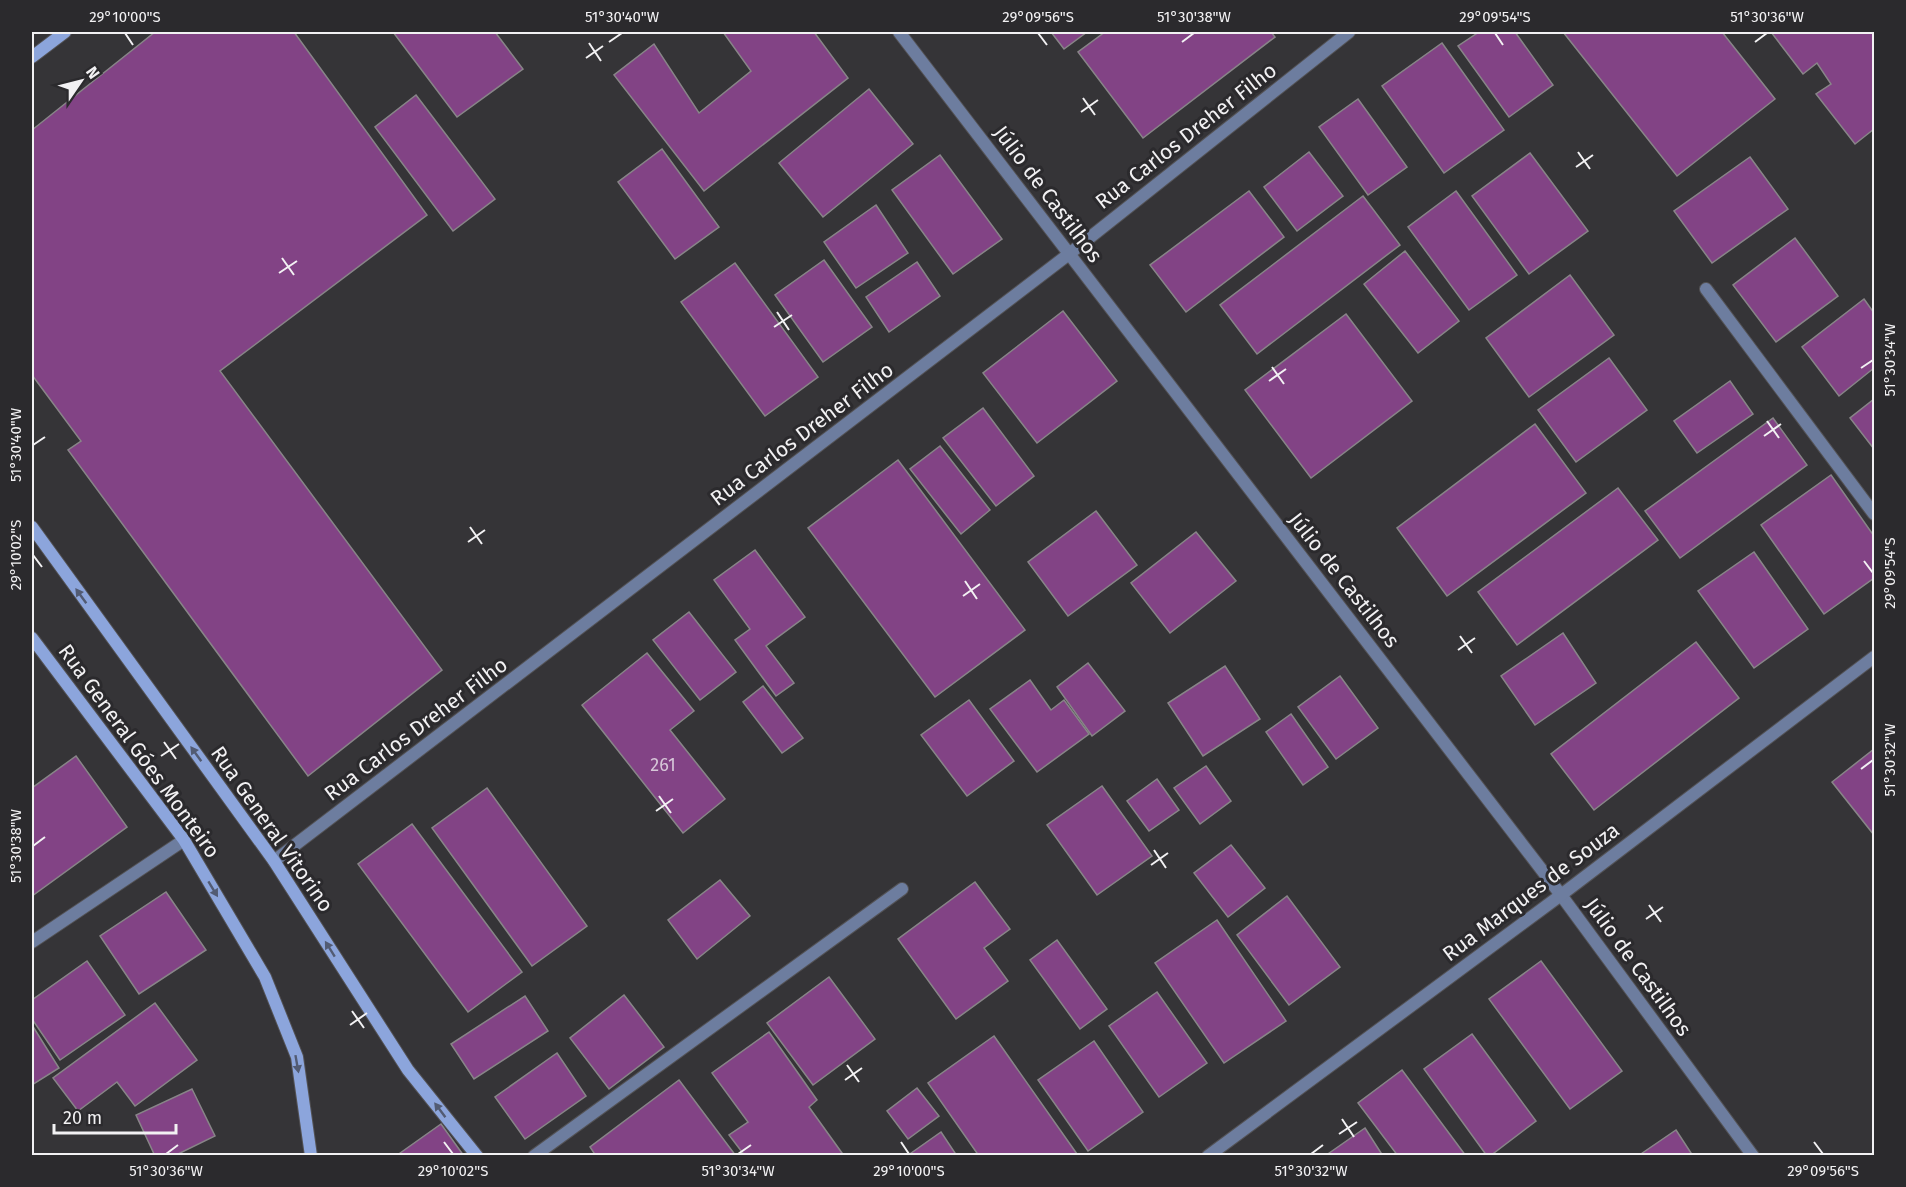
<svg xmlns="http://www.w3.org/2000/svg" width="1906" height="1187" viewBox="0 0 1906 1187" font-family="'Fira Sans',sans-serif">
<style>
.building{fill:#824385;stroke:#888588;stroke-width:1.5}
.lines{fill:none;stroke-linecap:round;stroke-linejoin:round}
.minor-casing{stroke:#535255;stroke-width:14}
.tertiary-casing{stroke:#535255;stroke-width:14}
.secondary-casing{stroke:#535255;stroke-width:14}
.minor{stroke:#6d7d9f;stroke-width:12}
.tertiary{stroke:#6d7d9f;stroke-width:12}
.secondary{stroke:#8ca5dc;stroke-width:12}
.oneway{fill:#525b73}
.ticks{fill:none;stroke:#f2f1f3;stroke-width:2}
.labels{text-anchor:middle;stroke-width:6;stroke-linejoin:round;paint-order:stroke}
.number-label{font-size:18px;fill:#d6c6d8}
.street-label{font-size:21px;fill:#f2f1f3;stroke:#2b2a2d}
.neatline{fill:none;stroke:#f2f1f3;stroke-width:2}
.ticks-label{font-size:15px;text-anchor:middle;fill:#f2f1f3}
</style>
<rect width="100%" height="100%" fill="#353437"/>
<g class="building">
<polygon points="155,32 294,32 427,215 220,371 442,670 308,776 68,450 81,441 32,375 32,130"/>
<polygon points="393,32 495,32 523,69 457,117"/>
<polygon points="723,32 814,32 848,78 704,191 614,75 654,44 699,113 751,71"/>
<polygon points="1051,32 1087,32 1064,49"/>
<polygon points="1105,32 1271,32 1275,37 1143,138 1078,52"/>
<polygon points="1479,32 1515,32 1553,85 1509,117 1458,46"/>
<polygon points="1563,32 1722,32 1775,99 1677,176"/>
<polygon points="1771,32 1874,32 1874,129 1855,144 1816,94 1831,84 1817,63 1803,74"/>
<polygon points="1442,43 1504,130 1444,173 1382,86"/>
<polygon points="869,89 913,144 823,217 779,163"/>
<polygon points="416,95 495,199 453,231 375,127"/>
<polygon points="1358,99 1407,167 1368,195 1319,127"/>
<polygon points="662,149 719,227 675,259 618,182"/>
<polygon points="1309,152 1343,196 1297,231 1264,187"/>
<polygon points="1530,153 1588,231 1529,274 1472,196"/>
<polygon points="940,155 1002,239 953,274 892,190"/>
<polygon points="1750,157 1788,209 1712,263 1674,211"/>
<polygon points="1249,191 1284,237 1186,312 1150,265"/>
<polygon points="1456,191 1517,275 1469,310 1408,227"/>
<polygon points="1363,196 1400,245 1257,354 1220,305"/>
<polygon points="876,205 908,253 856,288 824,242"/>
<polygon points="1795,238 1838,296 1776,342 1733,285"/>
<polygon points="1405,251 1459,321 1418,353 1364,284"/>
<polygon points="824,260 872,327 823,362 775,295"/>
<polygon points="917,262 940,296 889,332 866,297"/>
<polygon points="735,263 818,377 765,416 681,302"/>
<polygon points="1570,275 1614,335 1529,397 1486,338"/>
<polygon points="1864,299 1874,313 1874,368 1839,396 1802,347"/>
<polygon points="1063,311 1117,381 1037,443 983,373"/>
<polygon points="1346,314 1412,401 1311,478 1245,390"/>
<polygon points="1609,358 1647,410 1576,462 1538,410"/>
<polygon points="1730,381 1753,414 1697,453 1674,421"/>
<polygon points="1874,399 1874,449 1850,418"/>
<polygon points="983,408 1034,476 996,506 943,438"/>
<polygon points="1773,418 1807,465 1680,558 1645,511"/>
<polygon points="1535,424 1586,493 1447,596 1397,528"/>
<polygon points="940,446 990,510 961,534 910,469"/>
<polygon points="898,460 1025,630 935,697 808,528"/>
<polygon points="1831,475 1874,536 1874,578 1824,614 1761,525"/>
<polygon points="1618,488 1658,540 1517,645 1478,592"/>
<polygon points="1096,511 1137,565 1068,616 1028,562"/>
<polygon points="1196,532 1236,581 1170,633 1131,583"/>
<polygon points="755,550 805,617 766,646 794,683 776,696 735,640 750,629 714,580"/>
<polygon points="1754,552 1808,629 1754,668 1698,591"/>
<polygon points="689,612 736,672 700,700 653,640"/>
<polygon points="1563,633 1596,683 1535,725 1501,676"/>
<polygon points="1696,642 1739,698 1594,810 1551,754"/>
<polygon points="647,653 694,711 670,730 725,799 683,833 582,705"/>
<polygon points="1088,663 1125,711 1092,736 1057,687"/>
<polygon points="1225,666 1260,719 1203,756 1168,703"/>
<polygon points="1340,676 1378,728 1336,759 1298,707"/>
<polygon points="1030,680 1051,710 1064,700 1089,734 1037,772 990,709"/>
<polygon points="763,686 803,738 782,753 743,702"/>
<polygon points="969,700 1014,761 967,796 921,735"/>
<polygon points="1291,714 1328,767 1303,785 1266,732"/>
<polygon points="1874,749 1874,835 1832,782"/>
<polygon points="76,756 127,827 32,896 32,788"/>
<polygon points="1206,766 1231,801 1200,824 1174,788"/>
<polygon points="1157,779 1179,810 1149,831 1127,801"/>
<polygon points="1102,786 1152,856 1097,895 1047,825"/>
<polygon points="487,788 587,926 532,966 432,828"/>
<polygon points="412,824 522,972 468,1012 358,864"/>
<polygon points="1231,845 1265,888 1228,917 1194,873"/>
<polygon points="720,880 750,916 697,959 668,920"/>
<polygon points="975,882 1010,929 984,948 1008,981 956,1019 898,939"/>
<polygon points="166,892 206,950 139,994 100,936"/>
<polygon points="1287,896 1340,967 1289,1005 1237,935"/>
<polygon points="1217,920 1286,1021 1224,1063 1155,963"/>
<polygon points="1057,940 1107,1009 1080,1029 1030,960"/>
<polygon points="87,961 125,1015 60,1060 32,1019 32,1000"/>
<polygon points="1541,961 1622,1071 1570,1109 1489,999"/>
<polygon points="829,977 875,1039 813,1085 767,1023"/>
<polygon points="1157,992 1207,1063 1159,1097 1109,1026"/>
<polygon points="624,995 664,1047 609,1089 570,1038"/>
<polygon points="525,996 548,1031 474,1079 451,1044"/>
<polygon points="155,1003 197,1060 135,1106 117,1082 78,1111 53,1078"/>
<polygon points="32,1025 59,1068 32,1085"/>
<polygon points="769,1032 817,1100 809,1107 842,1153 839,1156 745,1156 729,1135 748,1122 712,1073"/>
<polygon points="1472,1034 1536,1121 1490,1156 1487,1156 1424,1069"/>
<polygon points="994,1036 1077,1154 1075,1156 979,1156 928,1083"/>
<polygon points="1094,1041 1143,1112 1088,1151 1038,1080"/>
<polygon points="557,1053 586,1096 525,1139 495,1097"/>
<polygon points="1402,1070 1466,1156 1398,1156 1358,1103"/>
<polygon points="679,1080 736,1156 596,1156 590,1147"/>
<polygon points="917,1088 939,1116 908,1139 887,1111"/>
<polygon points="192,1089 215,1136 174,1156 155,1156 136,1115"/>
<polygon points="441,1124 464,1156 396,1156"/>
<polygon points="1365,1128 1383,1156 1325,1156"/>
<polygon points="1676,1130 1693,1156 1638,1156"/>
<polygon points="941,1132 957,1156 907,1156"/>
</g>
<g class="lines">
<defs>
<g id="minor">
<polyline points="899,32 1561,895 1753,1156"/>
<polyline points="1706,289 1874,514"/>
<polyline points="274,861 1069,254 1349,32"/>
<polyline points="32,942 184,840"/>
<polyline points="534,1156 902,889"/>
</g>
<polyline id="tertiary" points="1208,1156 1561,895 1874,657"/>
<g id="secondary">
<polyline points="32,57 65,32"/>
<polyline points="32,527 274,861 408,1070 477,1156"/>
<polyline points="32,638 184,840 265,977 297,1057 311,1156"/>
</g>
</defs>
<use href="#minor" class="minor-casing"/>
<use href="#tertiary" class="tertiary-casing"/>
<use href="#secondary" class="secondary-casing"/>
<use href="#minor" class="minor"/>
<use href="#tertiary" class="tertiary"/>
<use href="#secondary" class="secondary"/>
</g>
<defs><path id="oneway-solid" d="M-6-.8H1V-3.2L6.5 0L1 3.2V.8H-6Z" transform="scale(1.5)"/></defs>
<g class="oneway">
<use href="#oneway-solid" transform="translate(81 596) rotate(-126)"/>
<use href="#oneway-solid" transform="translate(196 754) rotate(-126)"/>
<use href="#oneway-solid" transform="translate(213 889) rotate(59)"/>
<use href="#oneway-solid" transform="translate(330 949) rotate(-122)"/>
<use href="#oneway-solid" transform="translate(297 1064) rotate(80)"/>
<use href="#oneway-solid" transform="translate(440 1110) rotate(-127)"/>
</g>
<path class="ticks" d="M125,33L133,45M1038,33L1047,45M1495,33L1503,45M609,42L622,33M1182,42L1194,33M1755,42L1767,33M589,43L601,61M586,58L603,46M1083,98L1095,115M1081,112L1098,100M1578,152L1590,169M1576,167L1593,155M282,258L294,275M279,273L297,261M777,312L789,330M774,327L792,315M1272,367L1284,384M1861,368L1873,360M1269,381L1286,369M1767,421L1779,438M1764,436L1781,424M33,445L45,437M470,527L482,544M468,542L485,530M33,555L42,567M1864,561L1873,573M965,581L977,599M963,596L980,584M1460,636L1472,653M1458,650L1475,638M164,742L176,759M161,756L179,744M1861,769L1873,760M659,796L671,813M656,811L673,799M33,846L45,837M1154,850L1166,868M1151,865L1168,853M1649,905L1661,922M1646,919L1663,907M352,1011L364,1028M350,1025L367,1013M847,1065L859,1082M845,1080L862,1068M1342,1119L1354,1137M1339,1134L1357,1122M444,1142L453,1154M901,1142L909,1154M1814,1142L1823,1154M166,1154L178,1145M738,1154L751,1145M1311,1154L1323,1145"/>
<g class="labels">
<g class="number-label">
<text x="663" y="771">261</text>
</g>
<g class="street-label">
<text transform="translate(1186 136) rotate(-38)" y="7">Rua Carlos Dreher Filho</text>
<text transform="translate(1048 194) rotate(53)" y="7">Júlio de Castilhos</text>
<text transform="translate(802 434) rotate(-37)" y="7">Rua Carlos Dreher Filho</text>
<text transform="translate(1344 580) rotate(52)" y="7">Júlio de Castilhos</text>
<text transform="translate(416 729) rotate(-37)" y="7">Rua Carlos Dreher Filho</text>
<text transform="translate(139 751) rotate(54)" y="7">Rua General Góes Monteiro</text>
<text transform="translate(272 829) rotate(55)" y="7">Rua General Vitorino</text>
<text transform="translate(1531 892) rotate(-37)" y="7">Rua Marques de Souza</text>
<text transform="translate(1638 967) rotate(54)" y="7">Júlio de Castilhos</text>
</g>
</g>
<rect width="1906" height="1187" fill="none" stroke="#2b2a2d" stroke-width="66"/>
<g transform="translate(81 81) rotate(55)" stroke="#2b2a2d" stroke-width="4.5" paint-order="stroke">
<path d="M0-4.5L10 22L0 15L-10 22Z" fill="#f2f1f3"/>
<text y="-9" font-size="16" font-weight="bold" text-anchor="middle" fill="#f2f1f3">N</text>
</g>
<path d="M54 1124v9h122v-9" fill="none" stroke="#f2f1f3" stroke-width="3"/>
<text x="63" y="1124" font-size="18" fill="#f2f1f3" stroke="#2b2a2d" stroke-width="4.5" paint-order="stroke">20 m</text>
<rect x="33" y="33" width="1840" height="1121" class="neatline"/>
<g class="ticks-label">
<text x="125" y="22">29°10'00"S</text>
<text x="622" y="22">51°30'40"W</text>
<text x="1038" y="22">29°09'56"S</text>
<text x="1194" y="22">51°30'38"W</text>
<text x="1495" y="22">29°09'54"S</text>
<text x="1767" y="22">51°30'36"W</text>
<text transform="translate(1890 360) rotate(-90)" y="5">51°30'34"W</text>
<text transform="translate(16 445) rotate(-90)" y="5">51°30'40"W</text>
<text transform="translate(16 555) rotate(-90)" y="5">29°10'02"S</text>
<text transform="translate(1890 573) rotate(-90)" y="5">29°09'54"S</text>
<text transform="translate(1890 760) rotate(-90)" y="5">51°30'32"W</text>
<text transform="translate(16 846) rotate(-90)" y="5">51°30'38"W</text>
<text x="166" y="1176">51°30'36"W</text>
<text x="453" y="1176">29°10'02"S</text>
<text x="738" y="1176">51°30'34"W</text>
<text x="909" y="1176">29°10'00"S</text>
<text x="1311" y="1176">51°30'32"W</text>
<text x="1823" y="1176">29°09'56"S</text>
</g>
</svg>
